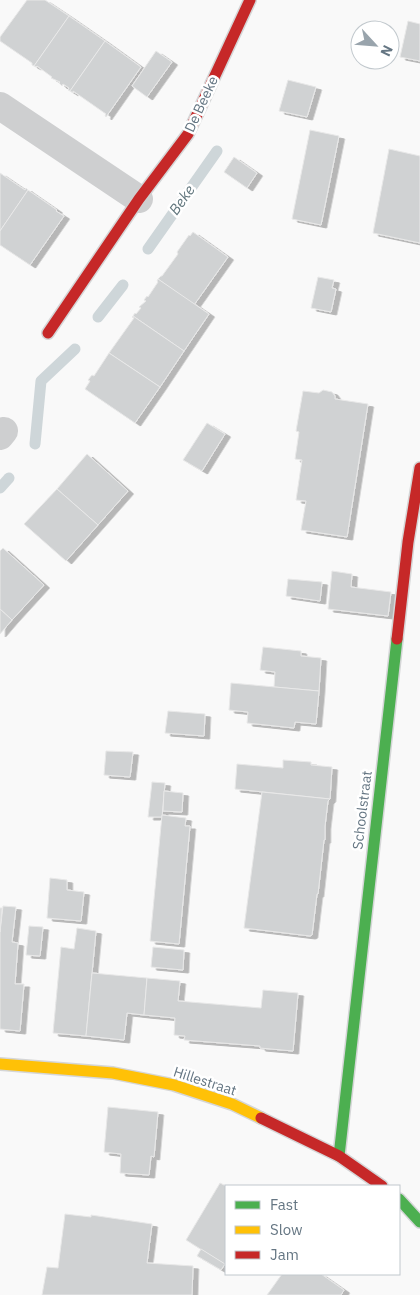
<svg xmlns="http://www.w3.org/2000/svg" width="420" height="1295" viewBox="0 0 420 1295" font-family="'IBM Plex Sans',sans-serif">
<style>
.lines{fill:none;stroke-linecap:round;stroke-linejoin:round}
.stream{stroke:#ced6d9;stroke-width:11}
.building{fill:#d0d2d3;stroke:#e8e8e8;filter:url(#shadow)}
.fast-casing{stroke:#d5d6d7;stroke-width:14}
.slow-casing{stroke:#d5d6d7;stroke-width:14}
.jam-casing{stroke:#d5d6d7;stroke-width:14}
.street{stroke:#cecfd0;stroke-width:28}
.fast{stroke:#4caf50;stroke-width:11}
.slow{stroke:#ffc107;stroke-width:11}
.jam{stroke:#c62828;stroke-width:11}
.labels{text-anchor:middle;stroke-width:5;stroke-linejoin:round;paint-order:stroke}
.street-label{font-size:14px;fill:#657683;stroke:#fff}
.water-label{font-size:15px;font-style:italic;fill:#60757c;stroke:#fff}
</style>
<defs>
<filter id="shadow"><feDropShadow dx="5.5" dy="3" stdDeviation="0" flood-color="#0004"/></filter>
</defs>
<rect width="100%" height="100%" fill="#f9f9f9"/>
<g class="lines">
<g class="stream">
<polyline points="148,249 217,151"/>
<polyline points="98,317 123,285"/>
<polyline points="35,444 41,381 75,349"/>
<polyline points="0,488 9,478"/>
</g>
</g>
<g class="building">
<polygon points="27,0 45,0 69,16 34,66 32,65 32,63 0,41 0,37"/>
<polygon points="69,16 105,41 70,91 68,90 69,88 63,84 62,86 59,83 60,82 51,78 52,77 37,66 36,67 34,66"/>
<polygon points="408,21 420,24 420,61 400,57"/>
<polygon points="105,41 141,67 106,117 105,115 106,114 73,91 73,93 70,91"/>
<polygon points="156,51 172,62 147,97 132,86"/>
<polygon points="288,80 316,87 307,117 279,111"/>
<polygon points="310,130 339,136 321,225 292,219"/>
<polygon points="389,149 420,156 420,243 373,233"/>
<polygon points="234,157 257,173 247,188 224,172"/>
<polygon points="0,173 25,190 26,188 28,190 0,231"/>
<polygon points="28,190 57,210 56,211 64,216 30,265 0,245 0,231"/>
<polygon points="193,232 228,257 194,305 158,279 161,276 162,276 178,254 177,252 189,235 190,236"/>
<polygon points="318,277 334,280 332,288 336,289 331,312 311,308"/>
<polygon points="158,279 209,314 184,351 133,316 135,313 136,314 141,308 139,307 146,301 144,300 147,296 148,297 158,282 157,281"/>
<polygon points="133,316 184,351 160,387 109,353 134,318 132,317"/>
<polygon points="109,353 160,387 135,423 85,389 90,381 88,380 92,375 94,376"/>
<polygon points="323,390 332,392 335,396 335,399 368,404 347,537 301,530 306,501 296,500 302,460 295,459 299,432 296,431 303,391 319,393"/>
<polygon points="207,423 225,434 202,471 183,460"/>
<polygon points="87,454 128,491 98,525 57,489"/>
<polygon points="57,489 98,525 66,561 24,524"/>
<polygon points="3,548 44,585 12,620 0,609 0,551"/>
<polygon points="332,571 352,574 351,587 391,592 388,616 328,609"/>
<polygon points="288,579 322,582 320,601 286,596"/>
<polygon points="0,609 12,620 0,634"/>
<polygon points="263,647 301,651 301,656 321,658 319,691 274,687 275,672 260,670"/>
<polygon points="231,683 319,691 316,724 295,722 294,728 247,723 248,712 229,710"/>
<polygon points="168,711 205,714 204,736 165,733"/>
<polygon points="106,751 133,752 130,777 104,775"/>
<polygon points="283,760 311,762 311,765 332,767 330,799 235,789 237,764 283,768"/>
<polygon points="152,782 165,783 162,817 148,817"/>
<polygon points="164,791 183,793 182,812 163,811"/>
<polygon points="262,792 330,799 328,801 325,826 325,840 324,840 318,894 317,894 312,935 310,936 244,928"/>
<polygon points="162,815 186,818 185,826 190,826 179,944 150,941"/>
<polygon points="50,878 67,880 67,890 84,892 81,921 47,918"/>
<polygon points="3,906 16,907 12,942 18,943 15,984 24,984 20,1031 0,1029 0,932"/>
<polygon points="0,908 2,908 0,932"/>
<polygon points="29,926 43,927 40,956 26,955"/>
<polygon points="77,928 96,931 86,1036 53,1033 61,947 74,949"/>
<polygon points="153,947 184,950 183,970 151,967"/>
<polygon points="92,973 147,978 144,1015 127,1013 124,1040 86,1036"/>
<polygon points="147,978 180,981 178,1001 261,1008 263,990 298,993 293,1051 260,1048 260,1046 184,1040 185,1036 174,1035 175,1018 144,1015"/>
<polygon points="108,1107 158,1112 154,1157 151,1156 149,1175 120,1173 121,1154 104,1152"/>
<polygon points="220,1183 226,1186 226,1265 186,1240"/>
<polygon points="65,1214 91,1217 91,1215 152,1224 147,1263 193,1266 192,1295 42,1295 47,1267 58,1268"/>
<polygon points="201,1249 225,1264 221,1270 197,1256"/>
<polygon points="282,1274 321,1274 344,1290 341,1295 267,1295"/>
</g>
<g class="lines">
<defs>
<g id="fast">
<polyline points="339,1156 397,639"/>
<polyline points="399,1199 420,1222"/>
</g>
<polyline id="slow" points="0,1064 113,1073 174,1085 232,1104 261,1118"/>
<g id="jam">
<polyline points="48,333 139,199 188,134 250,0"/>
<polyline points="397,639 408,542 420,468"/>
<polyline points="261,1118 339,1156 382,1186"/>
</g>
</defs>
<use href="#fast" class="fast-casing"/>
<use href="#slow" class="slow-casing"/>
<use href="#jam" class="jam-casing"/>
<g class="street">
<polyline points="0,106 139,199"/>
<polyline points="0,436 4,431"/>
</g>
<use href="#fast" class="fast"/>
<use href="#slow" class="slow"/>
<use href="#jam" class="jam"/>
</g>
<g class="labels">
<g class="street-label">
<text transform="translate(201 104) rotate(-65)" y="5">De Beeke</text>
<text transform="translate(362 810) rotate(-83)" y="5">Schoolstraat</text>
<text transform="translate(205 1081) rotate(18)" y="5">Hillestraat</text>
</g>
<g class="water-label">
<text transform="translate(182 200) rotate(-55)" y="5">Beke</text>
</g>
</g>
<rect x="225" y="1185" width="175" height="90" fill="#ffffff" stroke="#c1c8cd"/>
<rect x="235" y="1201" width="25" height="8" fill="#4caf50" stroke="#c1c8cd"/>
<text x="270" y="1210" font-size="15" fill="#657683">Fast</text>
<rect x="235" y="1226" width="25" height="8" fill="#ffc107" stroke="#c1c8cd"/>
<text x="270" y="1235" font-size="15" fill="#657683">Slow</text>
<rect x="235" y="1251" width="25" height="8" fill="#c62828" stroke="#c1c8cd"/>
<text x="270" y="1260" font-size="15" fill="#657683">Jam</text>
<g transform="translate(375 45) rotate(116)"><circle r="24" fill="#ffffff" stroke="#c1c8cd"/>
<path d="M0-4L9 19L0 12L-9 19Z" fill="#99a4ac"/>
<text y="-8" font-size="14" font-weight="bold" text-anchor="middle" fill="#657683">N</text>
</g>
</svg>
